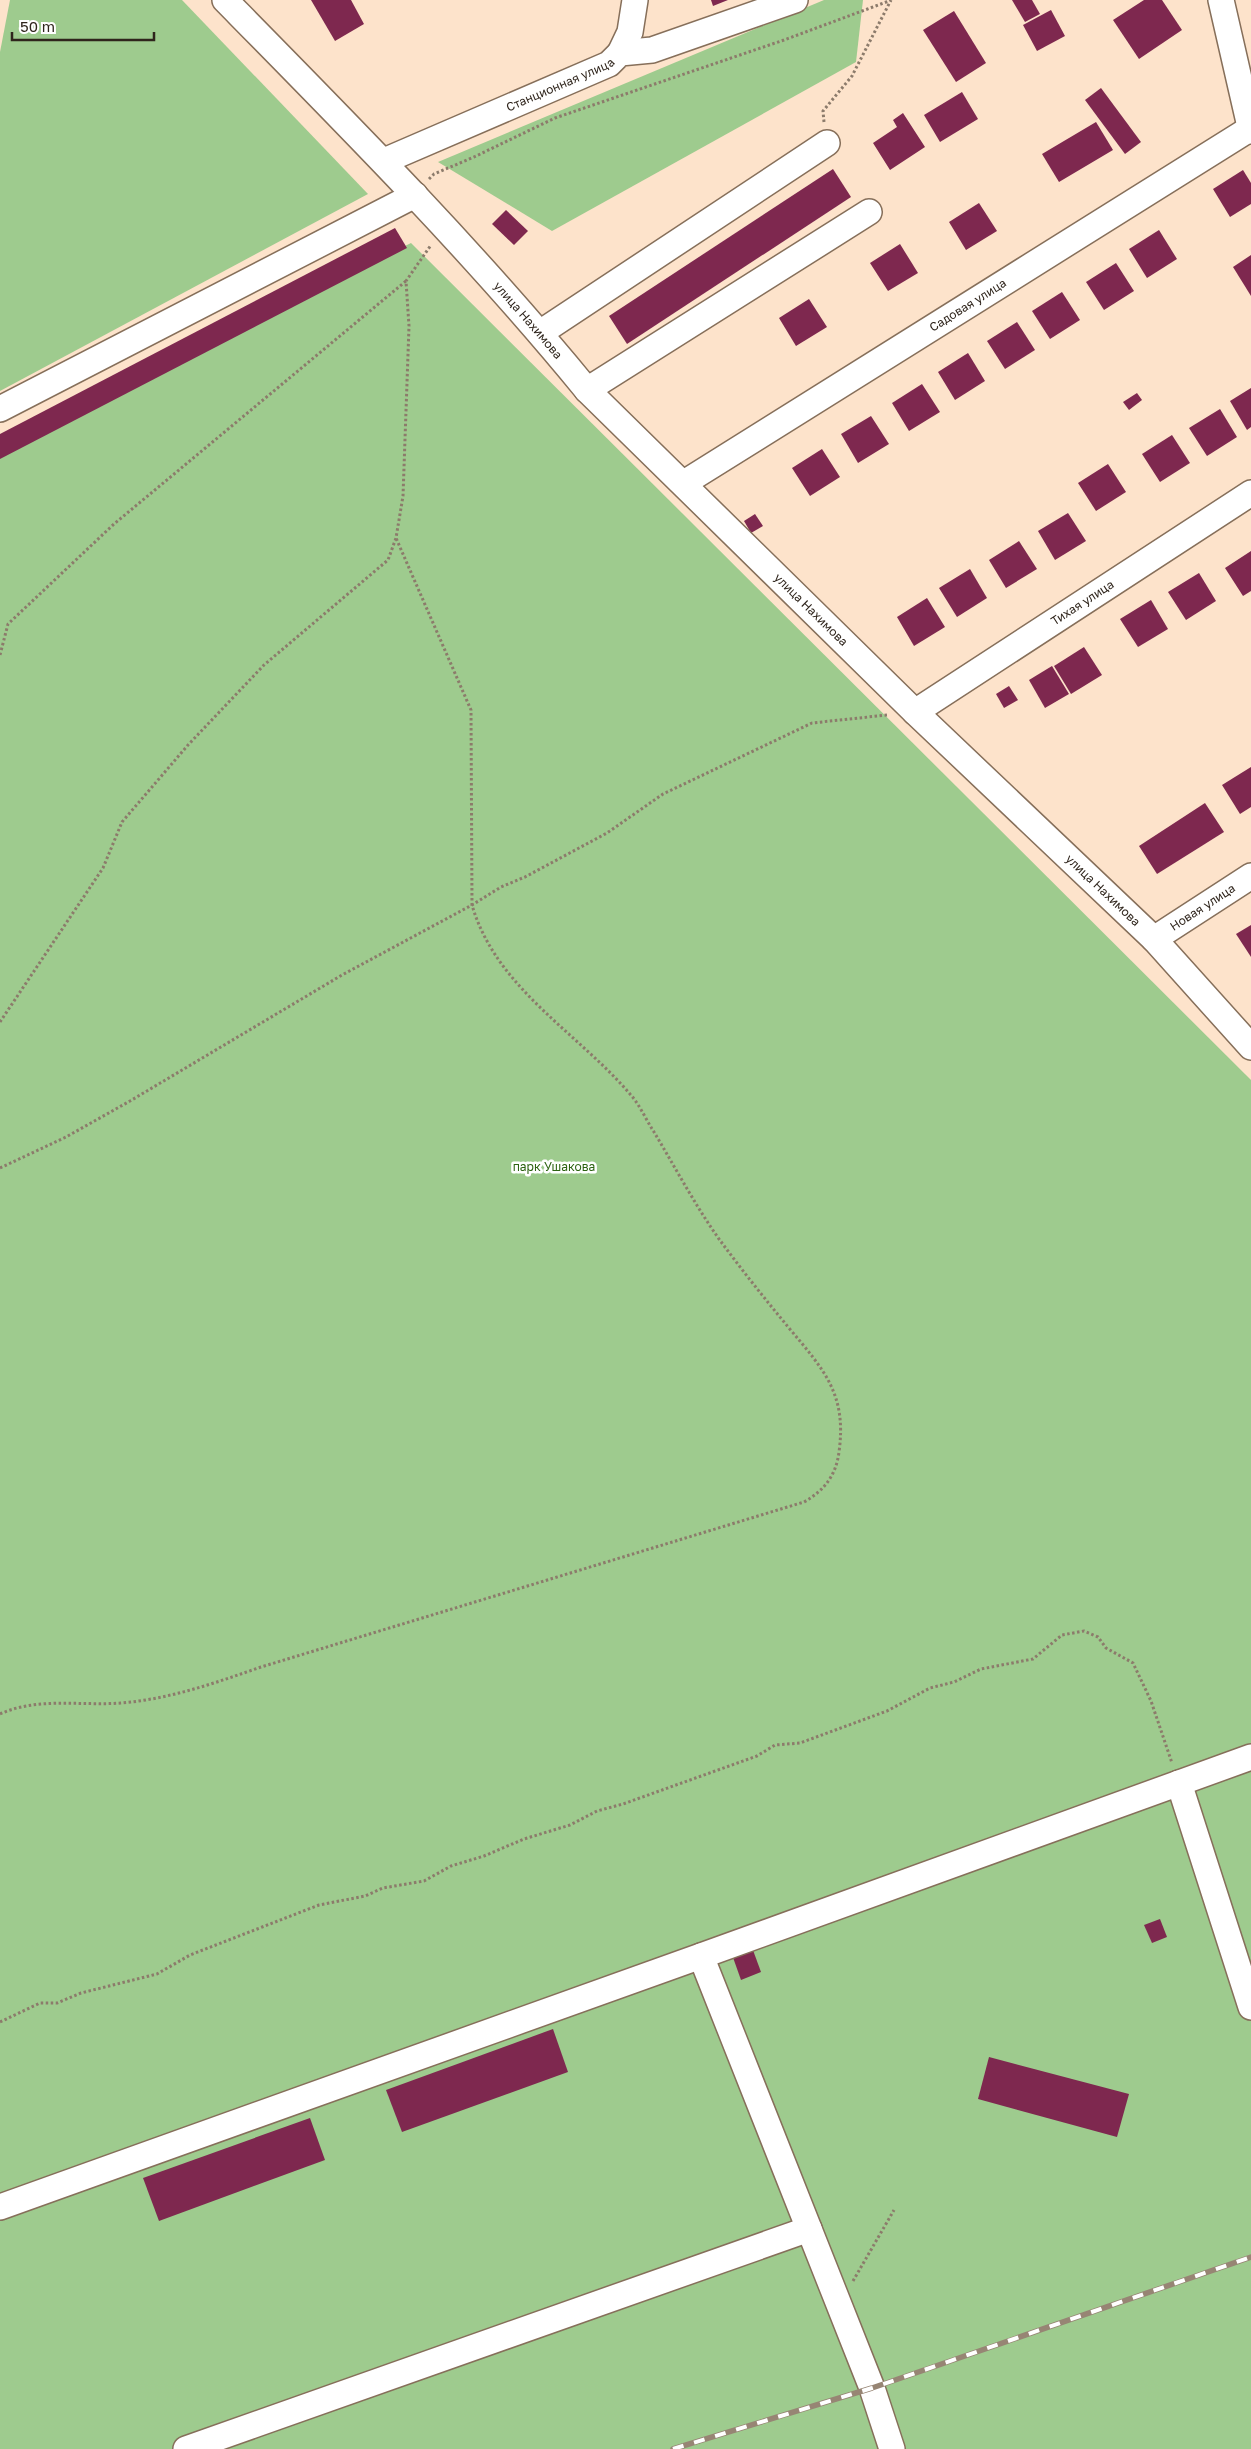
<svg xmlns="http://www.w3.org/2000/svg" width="1251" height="2449" viewBox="0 0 1251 2449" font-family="'Golos Text',sans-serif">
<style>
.green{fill:#9ecb8e}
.building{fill:#7e284f}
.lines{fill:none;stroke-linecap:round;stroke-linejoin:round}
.minor-casing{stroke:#866f5a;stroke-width:28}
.path{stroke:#8c7b6b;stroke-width:3;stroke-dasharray:2.5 2.5;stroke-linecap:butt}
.minor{stroke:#fff;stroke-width:25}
.rail-casing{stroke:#978574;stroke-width:5.5}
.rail{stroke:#fff;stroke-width:4;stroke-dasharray:11;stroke-linecap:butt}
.labels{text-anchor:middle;stroke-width:5;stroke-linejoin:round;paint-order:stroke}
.street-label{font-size:12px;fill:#2f251c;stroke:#fff}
.park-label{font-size:12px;fill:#2d6312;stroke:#fff}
</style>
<rect width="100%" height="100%" fill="#fde3cb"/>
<g class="green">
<polygon points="10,0 182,0 368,194 0,391 0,52"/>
<polygon points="824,0 863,0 856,62 552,231 438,162"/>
<polygon points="411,243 1251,1080 1251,2449 0,2449 0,446"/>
</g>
<g class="building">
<polygon points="311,0 351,0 364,24 335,41"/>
<polygon points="711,0 728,0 713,6"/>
<polygon points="1012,0 1032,0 1040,14 1025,22"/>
<polygon points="1144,0 1162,0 1182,30 1139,59 1113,20"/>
<polygon points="1051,10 1065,36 1037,51 1023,25"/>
<polygon points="954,11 986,63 956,82 923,30"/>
<polygon points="1101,88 1141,142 1125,154 1085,100"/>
<polygon points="962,92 978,119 940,142 924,115"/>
<polygon points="903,113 925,147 890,170 873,143 897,127 893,120"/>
<polygon points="1096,122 1113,150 1059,182 1042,154"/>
<polygon points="833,169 851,197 627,344 609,316"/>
<polygon points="1243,170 1251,183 1251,204 1230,217 1213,189"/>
<polygon points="979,203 997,231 966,250 949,222"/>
<polygon points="506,210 528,231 514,245 492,224"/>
<polygon points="395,228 407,248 0,459 0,434"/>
<polygon points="1159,230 1177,259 1147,278 1129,249"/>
<polygon points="900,244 918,273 888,291 870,263"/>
<polygon points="1251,255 1251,296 1233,267"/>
<polygon points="1116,263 1134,291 1104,310 1086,282"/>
<polygon points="1062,292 1080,320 1050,339 1032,311"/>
<polygon points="809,299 827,327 796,346 779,318"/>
<polygon points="1017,322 1035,350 1005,369 987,341"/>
<polygon points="968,353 985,381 955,400 938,372"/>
<polygon points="922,384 940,412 909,431 892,403"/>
<polygon points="1251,388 1251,427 1247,430 1230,401"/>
<polygon points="1137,393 1142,400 1129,410 1123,402"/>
<polygon points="1220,409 1237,437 1207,456 1189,428"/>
<polygon points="871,416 889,444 858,463 841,434"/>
<polygon points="1172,435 1190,463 1160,482 1142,454"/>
<polygon points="822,449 840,477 810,496 792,468"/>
<polygon points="1108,464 1126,492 1096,511 1078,483"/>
<polygon points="1068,513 1086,541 1055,560 1038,531"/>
<polygon points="755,514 763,526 751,533 744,521"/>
<polygon points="1019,541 1037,569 1006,588 989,560"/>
<polygon points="1251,551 1251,591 1243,596 1225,568"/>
<polygon points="970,569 987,598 957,617 939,588"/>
<polygon points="1199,573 1216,601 1186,620 1168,592"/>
<polygon points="927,598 945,627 914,646 897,617"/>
<polygon points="1151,600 1168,629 1138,647 1120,619"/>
<polygon points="1084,647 1102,675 1071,694 1054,666"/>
<polygon points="1052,666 1069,694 1045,708 1029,680"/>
<polygon points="1009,686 1018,700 1004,708 996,694"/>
<polygon points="1251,767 1251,807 1240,814 1222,785"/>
<polygon points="1205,803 1224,832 1157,874 1139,846"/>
<polygon points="1251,925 1251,957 1236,934"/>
<polygon points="1160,1919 1167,1937 1152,1943 1144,1925"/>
<polygon points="750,1942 761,1972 741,1980 730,1949"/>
<polygon points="553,2029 568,2072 402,2132 386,2090"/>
<polygon points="989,2057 1129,2094 1117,2137 978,2099"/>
<polygon points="310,2118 325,2160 159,2221 143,2178"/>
</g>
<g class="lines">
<defs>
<g id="minor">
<path id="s1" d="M225,0C350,127 475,253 587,390L915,712L1154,939L1251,1047"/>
<polyline points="1221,0 1251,131"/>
<polyline points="620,53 630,32 635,0"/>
<path id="s2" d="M384,161L609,64L620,53L652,50L795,0"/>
<polyline points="540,333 827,143"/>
<polyline points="587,390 869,212"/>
<polyline points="0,409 415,195"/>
<path id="s3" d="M684,483L1251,128"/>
<path id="s4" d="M915,712L1251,493"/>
<path id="s5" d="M1154,939L1251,876"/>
<polyline points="1179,1783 1251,2007"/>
<polyline points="0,2207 701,1956"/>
<polyline points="186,2449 809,2229"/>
<polyline points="892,2449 872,2388 701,1956 1251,1757"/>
</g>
</defs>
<use href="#minor" class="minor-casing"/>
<g class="path">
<polyline points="824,122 823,111 852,76 891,0"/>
<polyline points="429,179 434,174 474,157 555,118 784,40 889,1"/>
<polyline points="0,655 8,624 114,524 406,281"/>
<polyline points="0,1022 103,868 122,822 188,745 264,665 388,560 396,538 403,496 409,326 406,281 431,245"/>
<polyline points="0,1168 66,1137 130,1101 342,975 472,905 501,887 525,877 607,833 663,794 812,723 887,715"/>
<path d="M0,1714C37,1697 81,1706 121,1703C170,1699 215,1683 261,1667L804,1502C825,1490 836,1475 839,1452C847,1394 824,1370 789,1328C765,1299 741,1269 719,1239C695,1205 675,1167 654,1132C646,1120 640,1105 630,1094C577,1032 496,988 472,905L471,710L396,538"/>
<polyline points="0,2022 40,2003 57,2003 81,1993 157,1974 190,1955 319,1905 365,1896 383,1888 424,1881 451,1866 484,1856 524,1839 570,1825 597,1811 623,1804 757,1756 775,1745 800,1743 887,1711 930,1688 954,1682 981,1669 1033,1659 1062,1635 1084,1631 1098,1637 1106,1648 1133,1663 1151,1701 1172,1763"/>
<polyline points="853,2281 894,2210"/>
</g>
<use href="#minor" class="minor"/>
<defs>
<polyline id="rail" points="673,2449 872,2388 1251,2257"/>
</defs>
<use href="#rail" class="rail-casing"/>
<use href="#rail" class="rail"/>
</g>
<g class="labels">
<g class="street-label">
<text dy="4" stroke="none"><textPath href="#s2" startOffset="192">Станционная улица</textPath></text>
<text dy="4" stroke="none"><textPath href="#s3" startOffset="335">Садовая улица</textPath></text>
<text dy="4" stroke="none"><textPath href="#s1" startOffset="441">улица Нахимова</textPath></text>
<text dy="4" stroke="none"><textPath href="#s4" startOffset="200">Тихая улица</textPath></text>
<text dy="4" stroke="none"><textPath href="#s1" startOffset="846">улица Нахимова</textPath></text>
<text dy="4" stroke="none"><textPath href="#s1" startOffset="1251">улица Нахимова</textPath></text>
<text dy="4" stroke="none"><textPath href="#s5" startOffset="58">Новая улица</textPath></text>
</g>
<g class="park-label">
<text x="554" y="1171">парк Ушакова</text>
</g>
</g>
<path d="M12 32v8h142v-8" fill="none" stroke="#2f251c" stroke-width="2.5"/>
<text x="20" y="32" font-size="15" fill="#2f251c" stroke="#ffffff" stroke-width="4" paint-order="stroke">50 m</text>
</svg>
